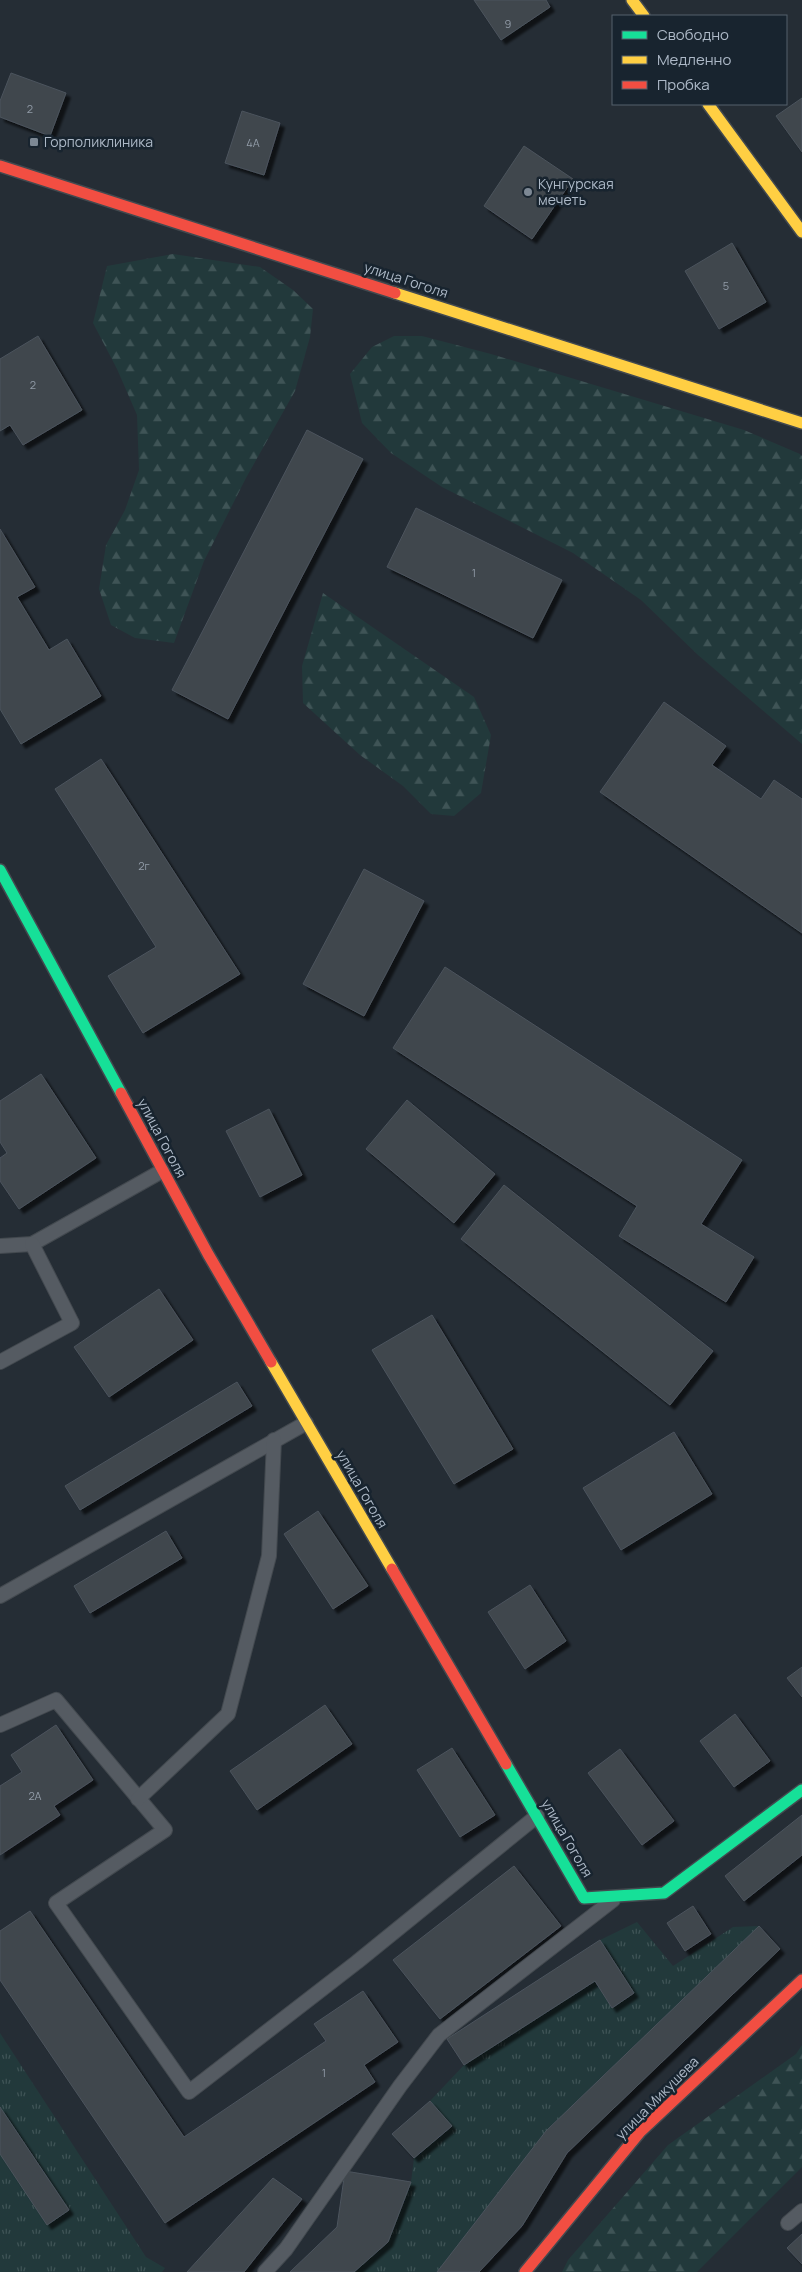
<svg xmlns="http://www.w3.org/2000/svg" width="802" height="2272" viewBox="0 0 802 2272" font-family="Manrope,sans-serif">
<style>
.grass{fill:url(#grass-tufts)}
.forest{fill:url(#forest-firs)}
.building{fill:#3f464d;stroke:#4c545d;filter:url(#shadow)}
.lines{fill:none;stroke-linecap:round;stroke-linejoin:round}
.lane-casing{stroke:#43494f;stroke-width:16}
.fast-casing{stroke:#43494f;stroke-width:14}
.slow-casing{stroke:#43494f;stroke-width:14}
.jam-casing{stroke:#43494f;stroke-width:14}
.lane{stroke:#555b62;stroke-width:14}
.fast{stroke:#16e098;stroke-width:11}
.slow{stroke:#ffcf43;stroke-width:11}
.jam{stroke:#f24e42;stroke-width:11}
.poi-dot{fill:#7d8894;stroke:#18242f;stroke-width:2}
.labels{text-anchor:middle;stroke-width:5;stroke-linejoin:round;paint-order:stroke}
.number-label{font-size:11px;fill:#929ca8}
.poi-label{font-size:14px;fill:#adb9c7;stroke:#18242f;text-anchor:start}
.street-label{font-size:14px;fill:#adb9c7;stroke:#18242f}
</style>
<defs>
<pattern id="grass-tufts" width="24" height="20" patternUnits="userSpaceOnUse" patternTransform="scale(1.25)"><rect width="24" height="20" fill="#22393b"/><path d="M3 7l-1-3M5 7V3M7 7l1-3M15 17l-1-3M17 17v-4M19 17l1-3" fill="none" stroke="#3f5456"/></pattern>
<pattern id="forest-firs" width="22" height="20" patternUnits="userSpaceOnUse" patternTransform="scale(1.25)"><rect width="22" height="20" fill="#22393b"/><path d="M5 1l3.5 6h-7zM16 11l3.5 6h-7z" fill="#3f5456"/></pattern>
<filter id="shadow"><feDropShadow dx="4.5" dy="4.5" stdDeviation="1" flood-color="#0009"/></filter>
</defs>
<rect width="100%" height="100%" fill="#252d35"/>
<g class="grass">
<polygon points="637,1922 673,1966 733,1927 759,1926 546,2131 437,2272 354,2272 388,2242 411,2182 414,2158 452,2126 430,2101 464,2065 595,1981 612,2008 634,1994 600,1940"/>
<polygon points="0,2033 146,2257 165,2268 162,2272 0,2272"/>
</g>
<g class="forest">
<polygon points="173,254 260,267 293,290 313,309 310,337 295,391 246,478 204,561 174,643 135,638 111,625 99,589 106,545 125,510 139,470 137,415 117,369 93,323 107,266"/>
<polygon points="394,336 422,336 491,354 744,430 800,454 802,456 802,744 698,655 641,600 573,553 442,487 391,453 362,423 350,374 372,347"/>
<polygon points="323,593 474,697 491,735 481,793 454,816 431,814 403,786 360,755 303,703 302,666"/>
<polygon points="802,2045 802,2167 697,2272 562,2272 568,2260 668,2145 796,2054"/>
</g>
<g class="building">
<polygon points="474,0 546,0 550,7 501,40"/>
<polygon points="11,73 66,93 50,136 0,117 0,101"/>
<polygon points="802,98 802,152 776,116"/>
<polygon points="242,111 280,123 264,175 225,163"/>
<polygon points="524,146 573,179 532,239 484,206"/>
<polygon points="732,243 766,302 719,329 685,271"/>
<polygon points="38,336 82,410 23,445 10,425 0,431 0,359"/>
<polygon points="307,430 363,459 228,719 172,690"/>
<polygon points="416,508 562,580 533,638 387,567"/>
<polygon points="0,529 35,587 17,597 49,650 67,639 101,696 21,744 0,709"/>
<polygon points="664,702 726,746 712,765 761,799 774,780 802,799 802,933 600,792"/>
<polygon points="101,759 240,974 143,1033 108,976 156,947 55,789"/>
<polygon points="364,869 424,901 364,1016 303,984"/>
<polygon points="445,967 742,1160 701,1224 754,1257 726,1302 619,1236 637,1206 393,1048"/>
<polygon points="41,1074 96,1158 19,1209 0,1181 0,1158 7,1153 0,1142 0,1101"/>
<polygon points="407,1100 495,1174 454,1223 366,1149"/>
<polygon points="269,1109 302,1175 260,1197 226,1131"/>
<polygon points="504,1185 713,1351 670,1405 461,1239"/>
<polygon points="159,1289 193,1340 109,1397 74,1347"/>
<polygon points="432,1315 513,1449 454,1484 372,1350"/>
<polygon points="237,1382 252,1406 80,1510 65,1486"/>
<polygon points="674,1432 712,1494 621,1550 583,1488"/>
<polygon points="318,1511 368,1586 333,1609 284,1534"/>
<polygon points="166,1531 182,1558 90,1613 74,1586"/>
<polygon points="530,1585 566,1641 525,1669 488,1612"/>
<polygon points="802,1667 802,1697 787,1678"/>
<polygon points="325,1705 352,1744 257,1810 230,1771"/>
<polygon points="735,1714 770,1761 734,1787 700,1741"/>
<polygon points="56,1725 93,1780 54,1806 60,1815 0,1855 0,1786 22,1772 11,1755"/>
<polygon points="452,1748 495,1815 460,1837 417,1770"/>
<polygon points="620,1749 674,1821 642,1845 588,1773"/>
<polygon points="802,1815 802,1855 744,1901 725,1876"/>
<polygon points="514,1866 561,1926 440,2019 393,1960"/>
<polygon points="693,1906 711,1934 685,1951 667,1923"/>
<polygon points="30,1911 184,2137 326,2041 314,2024 363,1991 398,2042 364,2065 375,2082 165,2223 0,1980 0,1931"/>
<polygon points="759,1926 780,1949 567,2153 522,2226 479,2272 437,2272 546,2131"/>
<polygon points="600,1940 634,1993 612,2008 595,1981 464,2065 447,2039"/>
<polygon points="430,2101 452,2126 414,2158 392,2134"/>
<polygon points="0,2107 69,2210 47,2225 0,2154"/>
<polygon points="345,2171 411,2182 388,2242 354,2272 290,2272 337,2227"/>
<polygon points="273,2178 302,2199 244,2272 187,2272"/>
<polygon points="802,2234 802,2264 787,2248"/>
</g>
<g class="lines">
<defs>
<g id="lane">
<polyline points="0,1246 32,1244 162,1171"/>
<polyline points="0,1362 72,1323 32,1244"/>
<polyline points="0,1596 306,1423"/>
<polyline points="0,1725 56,1700 165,1830 56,1903 189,2092 357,1962 537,1816"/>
<polyline points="138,1799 228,1714 269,1556 274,1440"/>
<polyline points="788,2223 802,2211"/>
<polyline points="265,2272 286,2249 400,2086 439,2035 613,1900"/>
</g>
<g id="fast">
<polyline points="0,870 121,1093"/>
<polyline points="506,1764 584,1898 664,1893 802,1790"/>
</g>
<g id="slow">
<polyline points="632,0 644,16"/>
<polyline points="708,104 802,232"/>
<polyline points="395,293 802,423"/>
<polyline points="271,1362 392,1569"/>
</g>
<g id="jam">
<polyline points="0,166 395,293"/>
<polyline points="121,1093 208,1254 271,1362"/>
<polyline points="392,1569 506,1764"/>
<polyline points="525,2272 640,2132 802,1980"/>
</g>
</defs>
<use href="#lane" class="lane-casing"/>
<use href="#fast" class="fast-casing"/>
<use href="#slow" class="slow-casing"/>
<use href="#jam" class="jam-casing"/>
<use href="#lane" class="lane"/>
<use href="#fast" class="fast"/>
<use href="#slow" class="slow"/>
<use href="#jam" class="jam"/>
</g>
<g class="poi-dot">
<rect x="29" y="137" width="10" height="10" rx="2.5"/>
<circle cx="528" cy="192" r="5"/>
</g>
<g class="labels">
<g class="number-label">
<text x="508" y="28">9</text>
<text x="30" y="113">2</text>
<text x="253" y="147">4А</text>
<text x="726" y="290">5</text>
<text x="33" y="389">2</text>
<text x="474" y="577">1</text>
<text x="144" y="870">2г</text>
<text x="35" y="1800">2А</text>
<text x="324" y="2077">1</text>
</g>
<g class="poi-label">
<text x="44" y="147">Горполиклиника</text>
<text x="538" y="189">Кунгурская<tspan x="538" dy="16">мечеть</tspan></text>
</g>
<g class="street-label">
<text transform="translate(406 280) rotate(18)" y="5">улица Гоголя</text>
<text transform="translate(162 1138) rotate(62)" y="5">улица Гоголя</text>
<text transform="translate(362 1489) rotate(60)" y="5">улица Гоголя</text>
<text transform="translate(567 1838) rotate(60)" y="5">улица Гоголя</text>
<text transform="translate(657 2098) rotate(-45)" y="5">улица Микушева</text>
</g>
</g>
<rect x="612" y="15" width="175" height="90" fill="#18242f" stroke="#54606c"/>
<rect x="622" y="31" width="25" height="8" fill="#16e098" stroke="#54606c"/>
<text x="657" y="40" font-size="15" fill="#adb9c7">Свободно</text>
<rect x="622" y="56" width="25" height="8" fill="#ffcf43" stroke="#54606c"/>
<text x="657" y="65" font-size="15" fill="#adb9c7">Медленно</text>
<rect x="622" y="81" width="25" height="8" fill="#f24e42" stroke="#54606c"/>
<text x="657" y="90" font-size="15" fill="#adb9c7">Пробка</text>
</svg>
